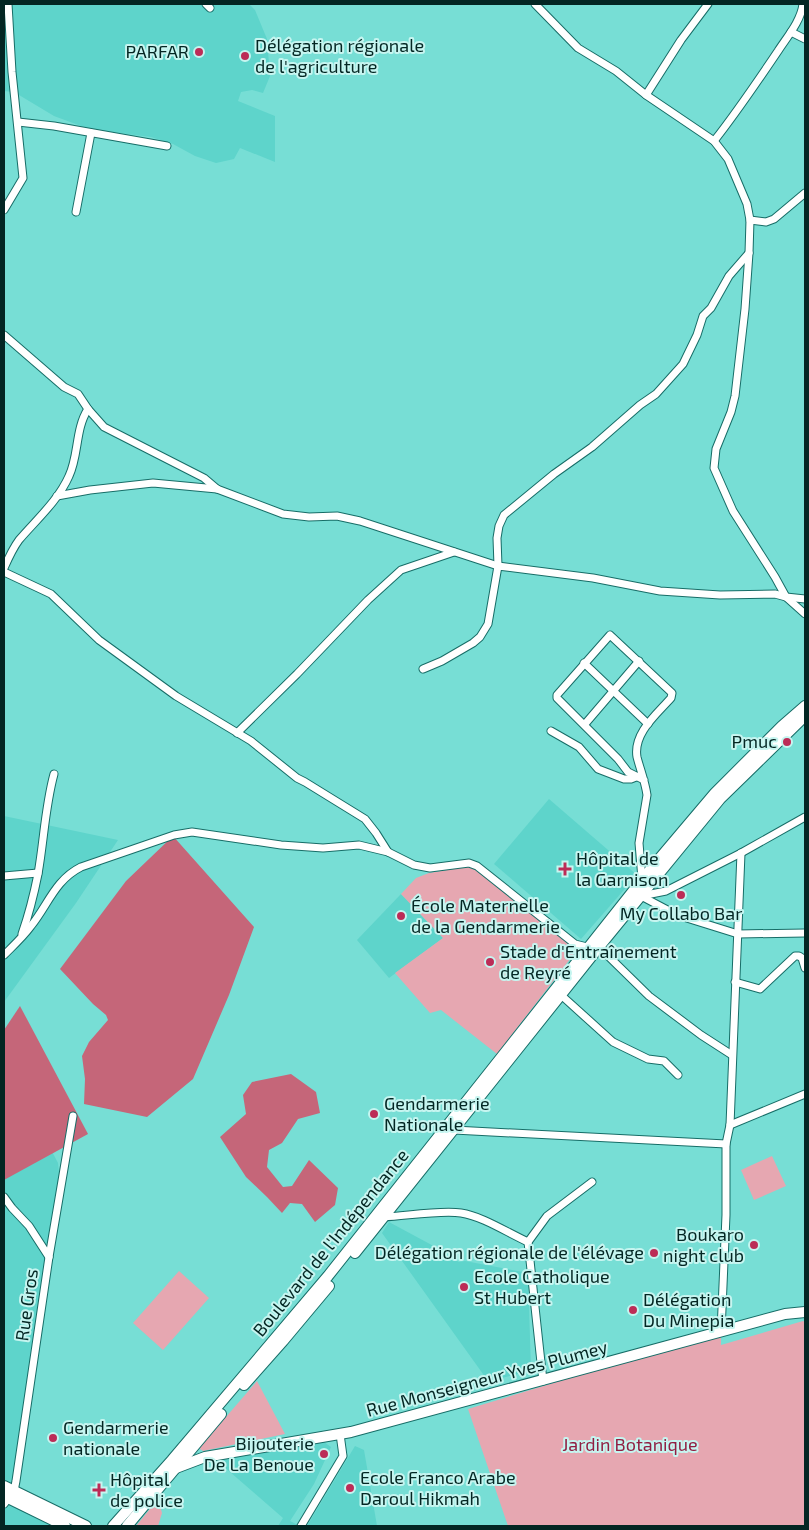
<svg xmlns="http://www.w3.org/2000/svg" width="809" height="1530" viewBox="0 0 809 1530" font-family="'Exo 2',sans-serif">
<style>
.built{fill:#5ed4cb}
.green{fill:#e6a7b1}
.forest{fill:#c56679}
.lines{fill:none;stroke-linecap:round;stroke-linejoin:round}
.street-casing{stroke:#176d67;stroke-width:9}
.secondary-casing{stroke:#176d67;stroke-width:12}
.street{stroke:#fff;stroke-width:7}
.secondary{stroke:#fff;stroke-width:10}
.poi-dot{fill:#bc2c57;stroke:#c6f5f0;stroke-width:2}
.labels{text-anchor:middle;stroke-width:4;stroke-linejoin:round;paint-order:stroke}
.poi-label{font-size:18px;fill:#032623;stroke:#c6f5f0;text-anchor:start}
.street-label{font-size:18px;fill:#032623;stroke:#c6f5f0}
.park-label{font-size:18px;fill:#911e41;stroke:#c6f5f0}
</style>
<rect width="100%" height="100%" fill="#77ded5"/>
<g class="built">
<polygon points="4,4 249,4 255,10 267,39 270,76 263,93 252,90 241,92 238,101 275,116 275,162 240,148 234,159 216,163 195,156 173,144 151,137 103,131 81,126 54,116 14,92 4,91"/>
<polygon points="549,799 637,875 581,939 494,864"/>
<polygon points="4,816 118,840 76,903 4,1002"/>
<polygon points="401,894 443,938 389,978 357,940"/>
<polygon points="4,1065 33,1115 58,1163 61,1195 15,1486 4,1481"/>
<polygon points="389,1222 441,1250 441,1252 459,1262 465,1261 528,1273 531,1371 488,1381 382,1233"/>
<polygon points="324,1442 331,1447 314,1484 290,1521 300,1526 278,1526 283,1518 215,1459"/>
<polygon points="355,1446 364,1450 377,1526 307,1526"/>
<polygon points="4,1499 55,1526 4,1526"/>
</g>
<g class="green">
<polygon points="471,866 482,873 577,950 497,1054 441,1010 430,1013 395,973 443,938 401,894 416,878 429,873"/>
<polygon points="772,1156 786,1186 754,1200 741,1170"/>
<polygon points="179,1271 209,1298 163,1350 133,1323"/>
<polygon points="803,1321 805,1322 805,1526 508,1526 468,1409 721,1332 721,1345"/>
<polygon points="257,1381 285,1434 203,1451 200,1449 200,1447"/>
<polygon points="158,1499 162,1513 158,1526 136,1526"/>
</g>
<g class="forest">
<polygon points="173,836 254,927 229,995 193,1079 147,1117 84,1104 85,1079 82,1056 89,1042 108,1020 106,1015 93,1004 60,969 126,881"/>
<polygon points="20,1006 88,1134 4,1180 4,1030"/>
<polygon points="291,1074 316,1092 320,1113 298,1119 282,1143 269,1150 267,1167 283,1187 292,1186 309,1160 338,1188 335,1205 315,1222 302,1204 290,1203 282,1213 267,1197 246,1177 220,1137 246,1114 243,1095 252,1082"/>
</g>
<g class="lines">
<defs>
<g id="street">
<polyline points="206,4 210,8"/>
<polyline points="535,4 578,48 616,71 646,95 714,141 728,159 747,204 750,220 749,253 745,309 735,396 731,412 716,449 714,468 733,511 775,577 786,597 805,614"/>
<polyline points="791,32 805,39"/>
<polyline points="646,95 681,40 708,4"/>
<polyline points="18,122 54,126 167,146"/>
<path d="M714,141C737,112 757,82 778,51C787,37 801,21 803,4"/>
<polyline points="4,210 23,178 12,72 8,4"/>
<polyline points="76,212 91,133"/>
<polyline points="750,220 766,222 774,219 805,193"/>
<polyline points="4,335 64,387 78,394 88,409 104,427 204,478 217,489 283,514 309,517 337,516 360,521 498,566 593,578 660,591 720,595 775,594 786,597 805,599"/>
<polyline points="57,496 90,490 153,483 217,489"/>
<path d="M4,568C8,559 13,548 19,540C36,520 58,501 69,476C79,455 75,429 88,409"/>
<polyline points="4,572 51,594 99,640 176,696 251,741 297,778 305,782 365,819 376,833 388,852"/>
<polyline points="584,663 648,724"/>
<polyline points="423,669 442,661 473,643 480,637 488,624 498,566 497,538 499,526 504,515 554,474 592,447 640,405 656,394 683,364 697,335 703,316 711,308 729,276 749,253"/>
<polyline points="585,724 639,661"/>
<polyline points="551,731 579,747 598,769 624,779 631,779 636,777"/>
<polyline points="237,733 297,674 368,600 401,570 454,552"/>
<polyline points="4,876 38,873"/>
<path d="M642,879L639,843L647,795C645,781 640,769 637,757C633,733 657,714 671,698L672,693L610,635L557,695V698L618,759L628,772L644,780"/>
<polyline points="642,893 646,895 666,891 741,853 805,817"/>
<polyline points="641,896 677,915 738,934 805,933"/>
<path d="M22,934C29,914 34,894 38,874C44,840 45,807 54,774"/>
<polyline points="599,947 649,996 701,1035 732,1055"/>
<path d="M4,955C13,946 23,937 31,926C48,905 55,880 81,867L174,835L192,832L281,845L323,848L359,845L388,852L414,865L430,868L469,863L477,866L575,944L587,947"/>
<polyline points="735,982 760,989 795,956 799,956 802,958 805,968"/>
<polyline points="561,995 613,1042 648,1059 664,1061 678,1075"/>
<polyline points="730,1125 805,1094"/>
<polyline points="454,1130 726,1144"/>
<polyline points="4,1197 12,1208 29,1226 49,1257"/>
<path d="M384,1217C406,1216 440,1210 461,1213C482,1216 508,1233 528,1242"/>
<polyline points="721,1332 726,1215 726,1144 730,1125 741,853"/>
<polyline points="543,1381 528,1242 547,1216 592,1182"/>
<polyline points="4,1504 14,1491 16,1481 49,1257 73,1116"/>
<polyline points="301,1526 343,1456 340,1434"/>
</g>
<g id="secondary">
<polyline points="355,1253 603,942 720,799 805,716"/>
<polyline points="244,1385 283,1341 329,1286"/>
<polyline points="176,1468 205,1457 351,1432 785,1314 805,1312"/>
<polyline points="4,1486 86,1526"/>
<polyline points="4,1496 65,1526"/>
<polyline points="113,1526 172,1460 328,1276 649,871 715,793 782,726 805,706"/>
<polyline points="127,1526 221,1414"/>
</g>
</defs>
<use href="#street" class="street-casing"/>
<use href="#secondary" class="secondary-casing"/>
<use href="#street" class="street"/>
<use href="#secondary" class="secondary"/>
</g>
<g class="poi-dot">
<circle cx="199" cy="52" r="5"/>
<circle cx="245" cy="56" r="5"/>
<circle cx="787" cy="742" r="5"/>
<path d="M562.5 861.5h5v5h5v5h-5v5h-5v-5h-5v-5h5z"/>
<circle cx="681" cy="895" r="5"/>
<circle cx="401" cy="916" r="5"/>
<circle cx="490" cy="962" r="5"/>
<circle cx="374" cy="1114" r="5"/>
<circle cx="754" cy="1245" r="5"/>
<circle cx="654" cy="1253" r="5"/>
<circle cx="464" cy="1287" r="5"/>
<circle cx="633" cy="1310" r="5"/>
<circle cx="53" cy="1438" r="5"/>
<circle cx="324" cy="1454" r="5"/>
<circle cx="350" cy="1488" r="5"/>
<path d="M96.5 1482.5h5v5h5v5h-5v5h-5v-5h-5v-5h5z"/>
</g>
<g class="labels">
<g class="poi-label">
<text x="255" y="52">Délégation régionale<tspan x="255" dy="21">de l'agriculture</tspan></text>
<text x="189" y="58" text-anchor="end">PARFAR</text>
<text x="777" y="748" text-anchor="end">Pmuc</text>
<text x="576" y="865">Hôpital de<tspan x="576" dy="21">la Garnison</tspan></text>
<text x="411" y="912">École Maternelle<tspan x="411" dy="21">de la Gendarmerie</tspan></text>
<text x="681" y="920" text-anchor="middle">My Collabo Bar</text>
<text x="500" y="958">Stade d'Entraînement<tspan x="500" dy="21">de Reyré</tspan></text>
<text x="384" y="1110">Gendarmerie<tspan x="384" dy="21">Nationale</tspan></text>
<text x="744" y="1241" text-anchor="end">Boukaro<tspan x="744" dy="21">night club</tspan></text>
<text x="644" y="1259" text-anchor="end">Délégation régionale de l'élévage</text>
<text x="474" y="1283">Ecole Catholique<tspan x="474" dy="21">St Hubert</tspan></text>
<text x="643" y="1306">Délégation<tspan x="643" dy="21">Du Minepia</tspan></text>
<text x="63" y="1434">Gendarmerie<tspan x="63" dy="21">nationale</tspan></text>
<text x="314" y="1450" text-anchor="end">Bijouterie<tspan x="314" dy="21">De La Benoue</tspan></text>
<text x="360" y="1484">Ecole Franco Arabe<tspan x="360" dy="21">Daroul Hikmah</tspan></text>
<text x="110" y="1486">Hôpital<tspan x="110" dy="21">de police</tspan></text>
</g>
<g class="street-label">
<text transform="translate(331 1243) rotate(-51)" y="6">Boulevard de l'Indépendance</text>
<text transform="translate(27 1305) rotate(-82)" y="6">Rue Gros</text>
<text transform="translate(487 1379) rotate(-15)" y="6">Rue Monseigneur Yves Plumey</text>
</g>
<g class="park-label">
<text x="630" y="1451">Jardin Botanique</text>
</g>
</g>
<rect width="809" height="1530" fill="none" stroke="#032623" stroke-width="10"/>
</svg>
